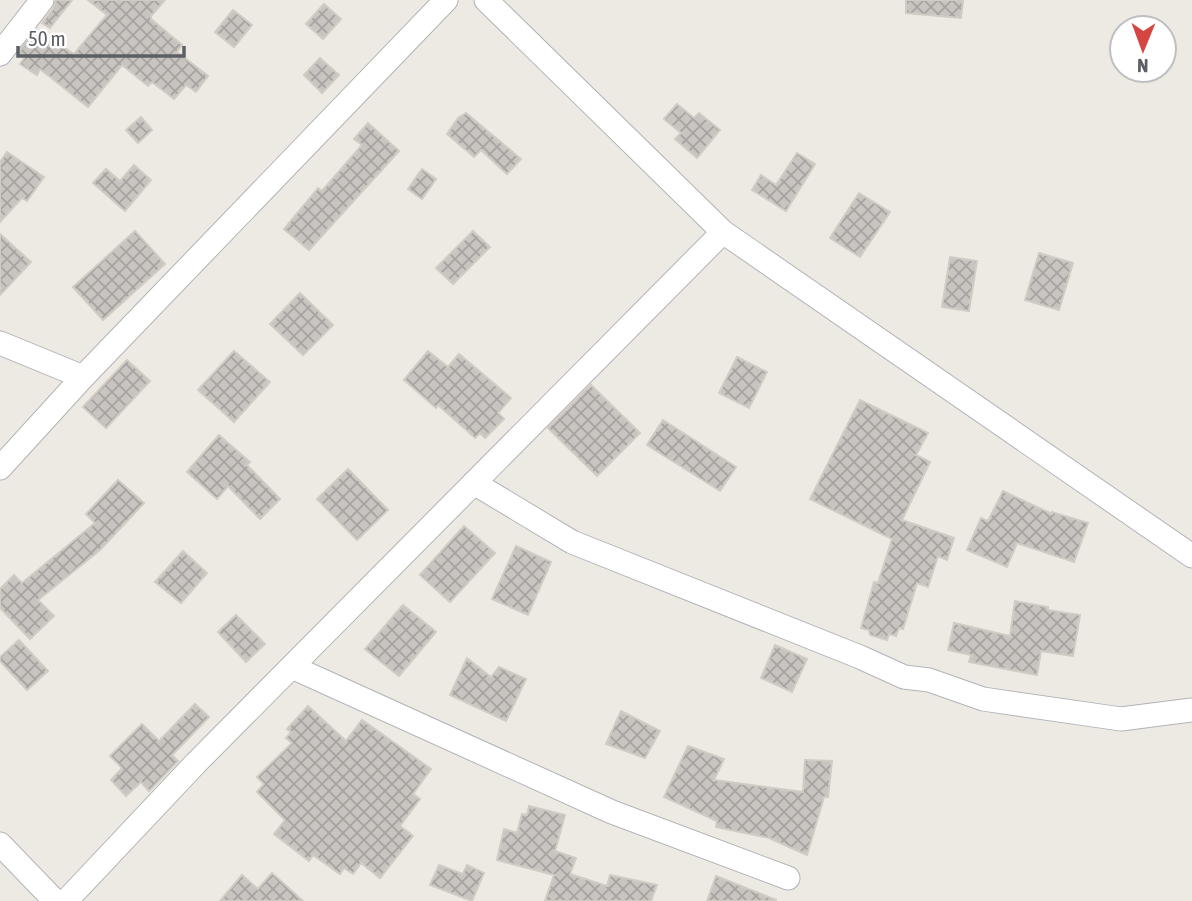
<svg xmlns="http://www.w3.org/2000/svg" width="1192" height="901" viewBox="0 0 1192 901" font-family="'Asap Condensed',sans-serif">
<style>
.building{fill:url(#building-cross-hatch);stroke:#d1ccc3;stroke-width:2}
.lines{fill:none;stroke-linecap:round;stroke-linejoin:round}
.minor-casing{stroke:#b1b4b7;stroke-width:25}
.minor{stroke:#fff;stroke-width:23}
</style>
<defs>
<pattern id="building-cross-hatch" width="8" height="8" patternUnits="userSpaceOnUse" patternTransform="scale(1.75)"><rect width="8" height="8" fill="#c8c5c0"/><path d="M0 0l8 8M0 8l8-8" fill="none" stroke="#a6a3a0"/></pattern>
</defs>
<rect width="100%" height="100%" fill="#edeae4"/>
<g class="building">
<polygon points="56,0 72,0 50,28 42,23 53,9"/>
<polygon points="88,0 165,0 151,16 151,19 182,45 177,52 208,76 196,92 186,85 174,99 152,82 148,86 122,65 88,107 40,69 37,75 20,64 25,57 18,53 37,29 74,54 107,15"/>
<polygon points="906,0 963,0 961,18 906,13"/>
<polygon points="324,4 341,19 323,39 306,24"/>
<polygon points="233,10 252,25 234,47 215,32"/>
<polygon points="320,58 339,75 322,93 304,75"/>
<polygon points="677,104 694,118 699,113 720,130 697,158 675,139 681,133 664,119"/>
<polygon points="466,113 521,159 507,174 481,150 474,157 447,134 458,118"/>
<polygon points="141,117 152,130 138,143 126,130"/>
<polygon points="368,123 399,151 309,250 284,229 318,188 322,191 362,145 354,139"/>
<polygon points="7,152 44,177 27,201 22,198 0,222 0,162"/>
<polygon points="797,153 815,164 786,211 752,190 761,175 776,185"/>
<polygon points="134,165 151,180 125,211 93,183 106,169 120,181"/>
<polygon points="422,169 436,179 422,199 408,189"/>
<polygon points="859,193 890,212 860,257 830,238"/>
<polygon points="135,231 165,264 103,320 73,287"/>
<polygon points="473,231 490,247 453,284 436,268"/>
<polygon points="0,234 31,262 0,295"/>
<polygon points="1039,253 1073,263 1059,310 1025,300"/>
<polygon points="950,257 977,261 969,311 942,307"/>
<polygon points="300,293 333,325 303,355 270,324"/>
<polygon points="234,351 270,382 234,422 198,390"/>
<polygon points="428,351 448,367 459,354 511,398 498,413 504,419 485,438 480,433 475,438 438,405 436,408 404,380"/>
<polygon points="737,357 767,372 749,408 719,393"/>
<polygon points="127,360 150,381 106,428 83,407"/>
<polygon points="591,385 640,433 597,476 548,428"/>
<polygon points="860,400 928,433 916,455 930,462 902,520 954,538 947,560 938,556 928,587 917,583 903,629 899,628 896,636 889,634 887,640 870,635 869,630 861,628 874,582 878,583 892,539 810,499"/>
<polygon points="663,420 736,467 720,491 647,445"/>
<polygon points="219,435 250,462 247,465 280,499 260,519 228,486 217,499 187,472"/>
<polygon points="348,469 388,510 357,540 317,499"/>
<polygon points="118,480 144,503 100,550 38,600 54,616 30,639 0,608 0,589 14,575 22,583 95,523 86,514"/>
<polygon points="1003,491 1052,514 1052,512 1088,523 1074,562 1017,543 1007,567 967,550 981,518 988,521"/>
<polygon points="464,526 495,553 450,602 420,575"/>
<polygon points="516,546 551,562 528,615 492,599"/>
<polygon points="183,551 207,573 181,603 155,582"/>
<polygon points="1015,601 1048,607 1048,610 1080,615 1073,656 1041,651 1037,675 969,662 971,655 948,650 954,623 1010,636"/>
<polygon points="403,605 436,632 399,676 365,649"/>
<polygon points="236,615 265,644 246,662 218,632"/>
<polygon points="19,640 48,671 27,690 0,661 0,657"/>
<polygon points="775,645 807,659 792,692 761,678"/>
<polygon points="467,658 491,677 499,667 526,679 506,721 450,695"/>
<polygon points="195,704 209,717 172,755 178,761 149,791 141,782 126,796 111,780 122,768 110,756 142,724 159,741"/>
<polygon points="308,706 346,741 362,720 431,769 413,794 420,799 400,826 413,836 380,878 361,863 353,874 344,868 340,874 313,855 309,861 274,834 285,820 257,792 264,784 257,777 292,743 286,738 291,732 287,729"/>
<polygon points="621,711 660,731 645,758 606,744"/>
<polygon points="688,746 724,759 714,780 803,792 805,760 832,761 828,797 824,797 807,855 769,838 716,827 717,821 664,797"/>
<polygon points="529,806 565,815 555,851 576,858 570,874 607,886 610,875 657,885 651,901 545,901 554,875 497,860 504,829 517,833 522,814 527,815"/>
<polygon points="439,865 463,874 467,865 484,873 472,901 430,885"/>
<polygon points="272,873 303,901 220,901 242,875 258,889"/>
<polygon points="716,876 776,900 776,901 707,901"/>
</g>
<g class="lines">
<defs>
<g id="minor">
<polyline points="486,0 723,232 1192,556"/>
<polyline points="0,54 42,0"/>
<polyline points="0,343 83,377"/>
<polyline points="0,468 83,377 446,0"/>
<polyline points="474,483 572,542 860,657 904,677 929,680 983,699 1121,719 1192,710"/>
<polyline points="292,667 612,812 788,878"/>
<polyline points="0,844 55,901"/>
<polyline points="66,901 196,763 723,232"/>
</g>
</defs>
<use href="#minor" class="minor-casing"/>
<use href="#minor" class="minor"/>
</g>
<g transform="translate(1143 49) rotate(181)"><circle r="33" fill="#ffffff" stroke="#bebfc1" stroke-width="2"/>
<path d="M0-5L12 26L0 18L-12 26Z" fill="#d54642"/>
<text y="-10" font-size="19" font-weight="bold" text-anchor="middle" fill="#5c5f63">N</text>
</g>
<path d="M18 46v10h166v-10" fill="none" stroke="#5c5f63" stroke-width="3.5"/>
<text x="28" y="46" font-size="21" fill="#5c5f63" stroke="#ffffff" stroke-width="5" paint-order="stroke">50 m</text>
</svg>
